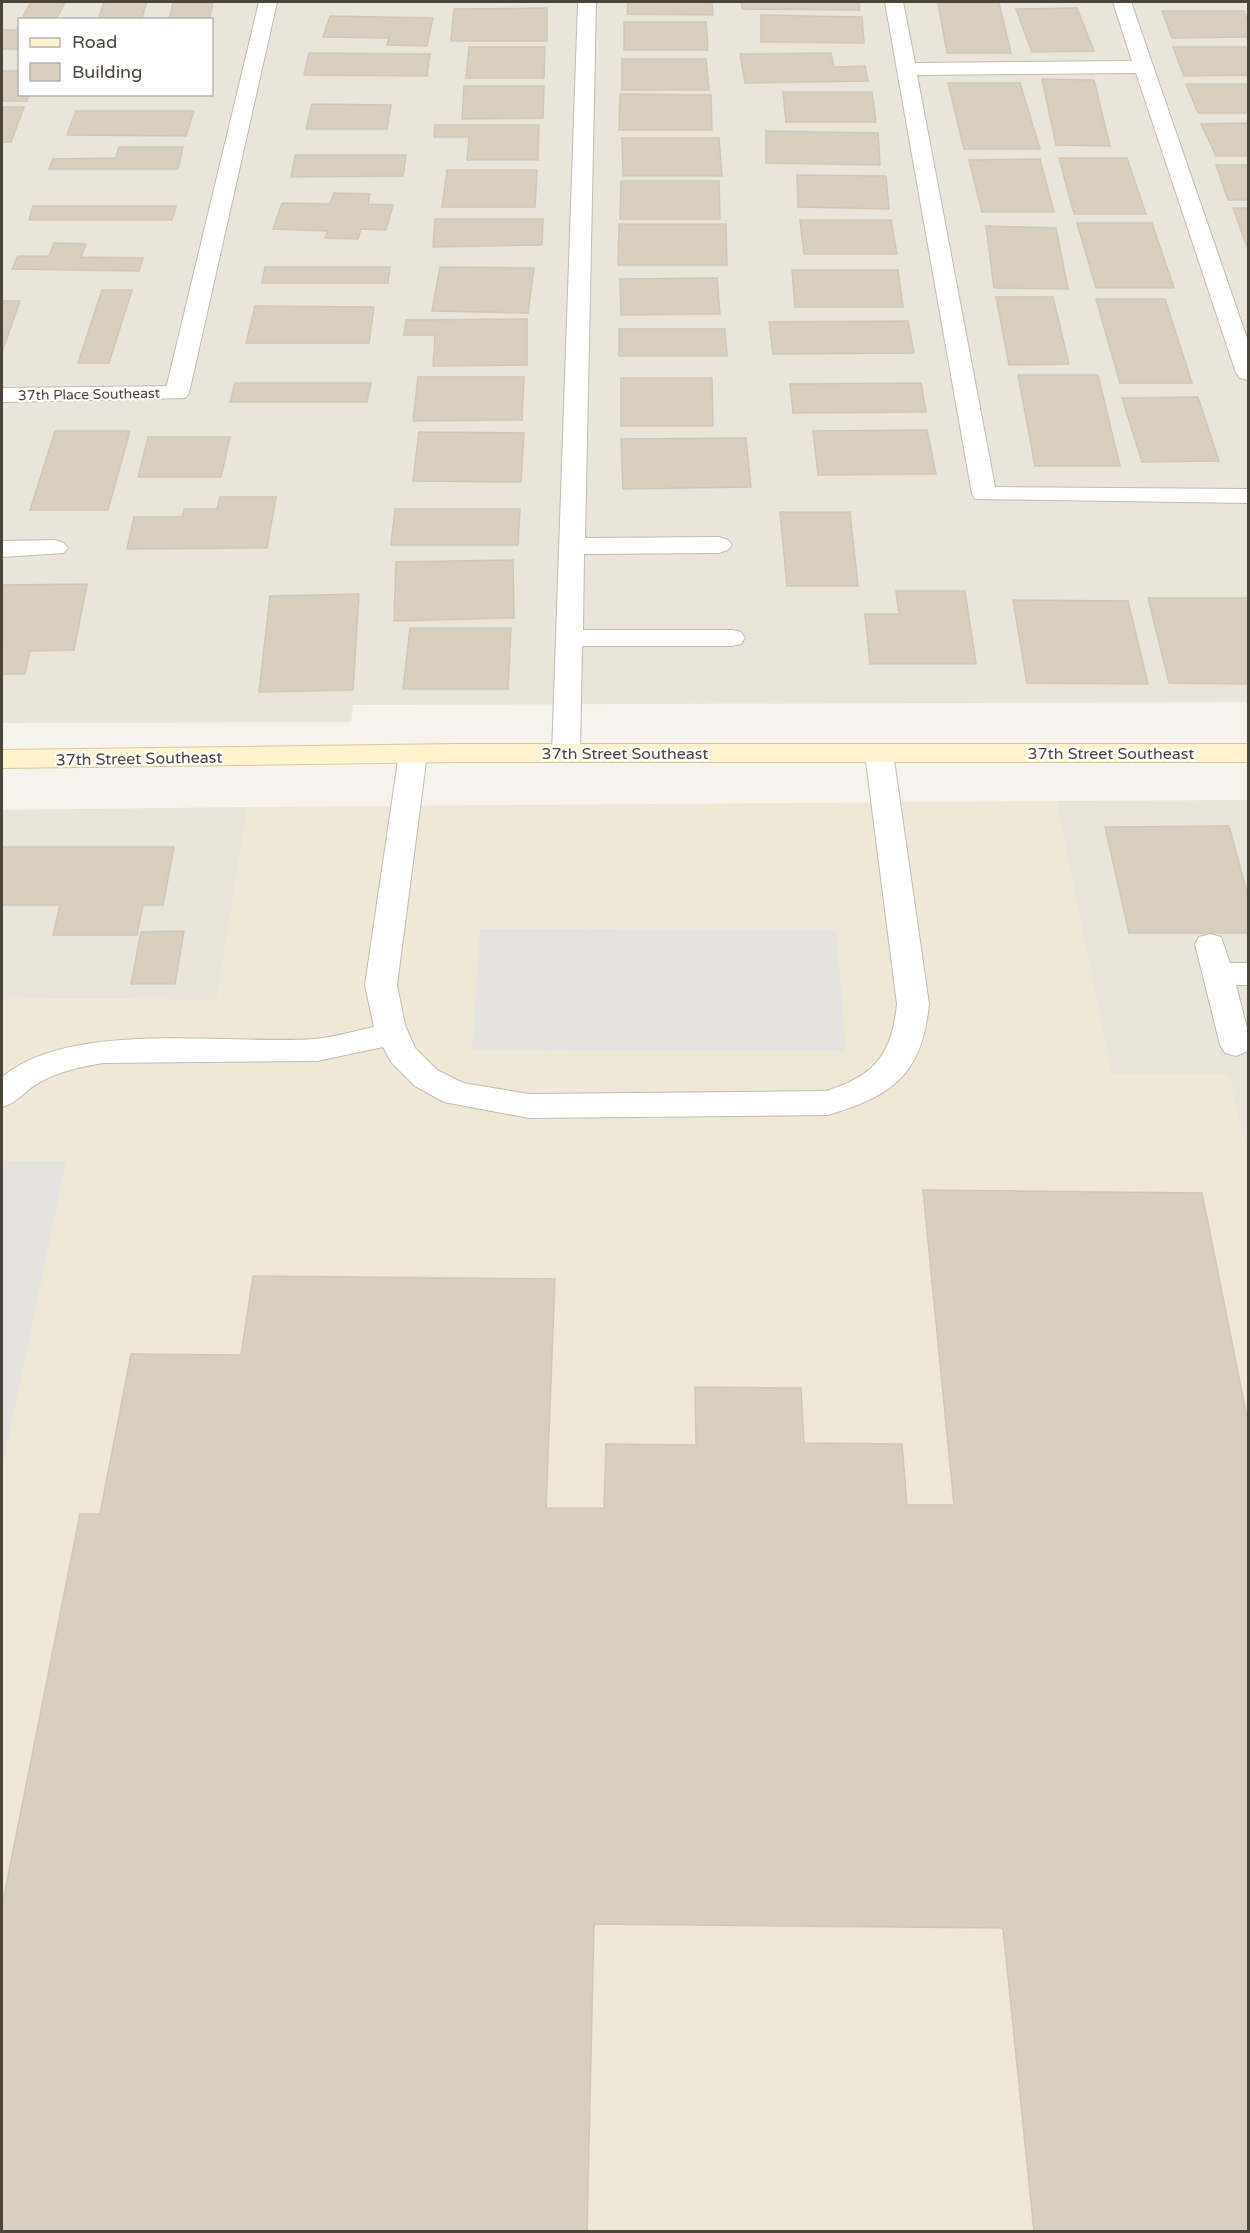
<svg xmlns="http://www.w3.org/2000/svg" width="1250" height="2233" viewBox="0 0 1250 2233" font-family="'Varela Round',sans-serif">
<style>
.residential{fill:#eae5da;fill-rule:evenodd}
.education{fill:#efe8d6}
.parking{fill:#e5e3e0}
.building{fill:#d8cfc1;stroke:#d3c7b4;stroke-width:1.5}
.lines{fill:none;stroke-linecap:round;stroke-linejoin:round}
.lane-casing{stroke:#c2bbae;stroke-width:2}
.street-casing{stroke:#c2bbae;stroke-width:2}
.secondary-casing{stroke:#d6c79b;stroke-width:2}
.lane{fill:#fff;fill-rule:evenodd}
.street{fill:#fff;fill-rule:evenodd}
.secondary{fill:#fff3cd;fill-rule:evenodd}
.labels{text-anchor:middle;stroke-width:4.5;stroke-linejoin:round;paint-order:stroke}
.far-street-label{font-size:14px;fill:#4b4439;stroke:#fff}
.street-label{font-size:16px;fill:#4b4439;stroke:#fff}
</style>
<rect width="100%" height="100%" fill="#f6f3ec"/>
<g class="residential">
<path d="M2,2H1248V702L353,705L351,722L2,723ZM20,20H212V94H20Z"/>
<polygon points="1248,800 1248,1156 1228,1074 1111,1074 1056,801"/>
<polygon points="248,807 217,1000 2,999 2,810"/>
</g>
<polygon class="education" points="1056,801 1111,1074 1228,1074 1248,1156 1248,2231 2,2232 2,999 217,1000 248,807"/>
<g class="parking">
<polygon points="480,929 836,930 846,1051 472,1050"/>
<polygon points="2,1161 66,1161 2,1471"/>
</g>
<g class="building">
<polygon points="31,2 65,2 56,20 21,20"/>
<polygon points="104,2 147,2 141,20 98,20"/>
<polygon points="628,2 712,2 713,15 627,14"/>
<polygon points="742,2 859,2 860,10 742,9"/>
<polygon points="173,3 213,3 209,20 169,20"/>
<polygon points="938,3 999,3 1011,53 947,53"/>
<polygon points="547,8 547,41 451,41 454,9"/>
<polygon points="1077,8 1094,51 1032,52 1016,9"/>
<polygon points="1162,11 1244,11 1248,21 1248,37 1172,38"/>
<polygon points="761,15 862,17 864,43 761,42"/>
<polygon points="330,16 433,18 427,46 387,45 389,38 323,37"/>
<polygon points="624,22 706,22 708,50 624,50"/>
<polygon points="20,23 20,49 2,49 2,30 16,30"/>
<polygon points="469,47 545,47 544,78 466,78"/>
<polygon points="1173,47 1248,47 1248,75 1184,76"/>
<polygon points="309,53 430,54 427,76 304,75"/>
<polygon points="831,53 834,67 865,66 868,81 745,83 740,54"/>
<polygon points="622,59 706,59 709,90 622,90"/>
<polygon points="2,71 20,71 20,94 29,94 27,101 2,101"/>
<polygon points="1042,79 1094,80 1110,146 1056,145"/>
<polygon points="948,83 1020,83 1040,149 964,149"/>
<polygon points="1186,84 1248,84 1248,113 1198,113"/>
<polygon points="464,86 544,86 543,118 462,119"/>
<polygon points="783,92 872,92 876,122 786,122"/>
<polygon points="620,94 711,95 712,130 619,130"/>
<polygon points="312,104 391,105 387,129 306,129"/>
<polygon points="2,107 24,107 11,142 2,142"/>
<polygon points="76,111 194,111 186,136 67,135"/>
<polygon points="1248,123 1248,156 1216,156 1201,124"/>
<polygon points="435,125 539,125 538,160 467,160 469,137 434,137"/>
<polygon points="766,131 878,133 880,165 766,163"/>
<polygon points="622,138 719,138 722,176 623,176"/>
<polygon points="119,147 183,147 178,169 49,169 53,159 116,158"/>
<polygon points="295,155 406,155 403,176 291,177"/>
<polygon points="1059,158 1127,158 1146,214 1074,214"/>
<polygon points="1040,159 1054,212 982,212 969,160"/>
<polygon points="1216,165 1248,165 1248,200 1228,200"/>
<polygon points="447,170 537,170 535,207 442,207"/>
<polygon points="797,175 886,176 889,209 798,207"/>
<polygon points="621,181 719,181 720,219 620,219"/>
<polygon points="334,193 370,194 368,204 393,205 386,230 361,229 358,239 325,238 328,231 273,229 282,203 330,204"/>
<polygon points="33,206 176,206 172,220 29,220"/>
<polygon points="1233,208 1248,208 1248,247 1247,247"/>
<polygon points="435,219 543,219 542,245 433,247"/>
<polygon points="800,220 891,220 897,254 804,254"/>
<polygon points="1077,223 1152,223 1174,288 1096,288"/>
<polygon points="619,224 726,224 727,265 618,265"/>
<polygon points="986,226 1056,228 1068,289 994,288"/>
<polygon points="54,243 86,244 81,257 143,258 139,271 12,269 18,256 49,256"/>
<polygon points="265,267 390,267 388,283 262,283"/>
<polygon points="440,267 534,268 528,313 432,311"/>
<polygon points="792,270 898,270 903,307 795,307"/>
<polygon points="717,278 720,314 621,315 620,279"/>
<polygon points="102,290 132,290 109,363 78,363"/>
<polygon points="996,297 1053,297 1069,364 1009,365"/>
<polygon points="1096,299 1165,299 1192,383 1120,383"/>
<polygon points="2,301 20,301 2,352"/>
<polygon points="255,306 374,307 369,343 246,343"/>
<polygon points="527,319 527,365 433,366 435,335 404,335 406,320"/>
<polygon points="908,321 914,353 773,354 769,322"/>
<polygon points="619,329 725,329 727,356 619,356"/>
<polygon points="1018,375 1098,375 1120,466 1035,466"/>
<polygon points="418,377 524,377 522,420 413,421"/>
<polygon points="621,378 712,378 713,426 621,426"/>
<polygon points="235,383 371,383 367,402 230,402"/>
<polygon points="921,383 926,412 793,413 790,384"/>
<polygon points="1198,397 1219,461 1142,462 1122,398"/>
<polygon points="927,430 936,474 818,475 813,431"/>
<polygon points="55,431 130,431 108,510 30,510"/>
<polygon points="419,432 524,433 521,482 413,481"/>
<polygon points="148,437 230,437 221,477 138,477"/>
<polygon points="746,438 751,487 623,489 621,439"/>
<polygon points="220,497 276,497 267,548 127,549 134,517 182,517 184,509 217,509"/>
<polygon points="395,509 520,509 518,545 391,545"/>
<polygon points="780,512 850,512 858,586 787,586"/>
<polygon points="513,560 514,618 394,621 396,562"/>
<polygon points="87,584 74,650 30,651 25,674 2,674 3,585"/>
<polygon points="896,591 965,591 976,664 870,664 865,614 899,614"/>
<polygon points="359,594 353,690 259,692 270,596"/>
<polygon points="1148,598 1248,598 1248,684 1169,683"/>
<polygon points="1013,600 1128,601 1148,684 1027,683"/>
<polygon points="410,628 511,628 508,689 403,689"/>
<polygon points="1229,826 1248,896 1248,933 1129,933 1105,827"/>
<polygon points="2,847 174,847 163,905 143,905 137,935 53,935 60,905 2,905"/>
<polygon points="184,931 175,984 131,984 141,932"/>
<polygon points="923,1190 1202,1193 1248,1422 1248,2232 1034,2232 1003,1928 594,1924 587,2232 2,2232 2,1906 80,1514 100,1514 131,1354 241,1355 253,1276 555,1279 546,1508 604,1508 606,1444 696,1445 695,1387 801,1388 804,1443 902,1444 907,1505 954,1505"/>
</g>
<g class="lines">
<defs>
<g id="lane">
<polygon points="259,2 277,2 189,393 185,398 169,398 165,393"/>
<polygon points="578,2 596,2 585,538 719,537 728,540 732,545 728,550 719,553 584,554 583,630 732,630 741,632 745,638 741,644 732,646 582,646 580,753 576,759 566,762 556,759 552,753"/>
<polygon points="885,2 903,2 915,63 1132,61 1113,2 1131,2 1248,341 1248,380 1240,378 1236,373 1136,73 917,75 995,487 1248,489 1248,503 975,499 972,494"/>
<polygon points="55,540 64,543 68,548 64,553 2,557 2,541"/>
<path d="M879,744L889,747L893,753L929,1004C922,1075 892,1096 828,1115L529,1118L444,1102L415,1086L391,1062L383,1047L317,1061L103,1063C81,1067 60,1071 40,1082C26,1089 18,1103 2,1107V1077C72,1019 226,1045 315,1039C335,1037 355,1031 374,1027L365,985L399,754L403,748L413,745L423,748L427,754L397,985L405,1025L415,1048L437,1070L463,1083L529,1094L826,1091C875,1076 892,1054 897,1004L865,753L869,747Z"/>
<polygon points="1210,934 1221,937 1230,963 1248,963 1248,985 1236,985 1248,1032 1248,1051 1236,1056 1225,1053 1220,1045 1195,944 1199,937"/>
</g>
<polygon id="street" points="177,386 185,388 189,393 185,398 2,402 2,388"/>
<polygon id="secondary" points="458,744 1248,744 1248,762 458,762 2,768 2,750"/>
</defs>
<use href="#lane" class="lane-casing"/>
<use href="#street" class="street-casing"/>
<use href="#secondary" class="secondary-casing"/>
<use href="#lane" class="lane"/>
<use href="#street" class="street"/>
<use href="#secondary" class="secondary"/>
</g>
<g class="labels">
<g class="far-street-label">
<text transform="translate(89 394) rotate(-1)" y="5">37th Place Southeast</text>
</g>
<g class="street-label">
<text x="625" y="759">37th Street Southeast</text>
<text x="1111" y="759">37th Street Southeast</text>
<text transform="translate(139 758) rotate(-1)" y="6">37th Street Southeast</text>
</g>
</g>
<rect width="1250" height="2233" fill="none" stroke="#4b4439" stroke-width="6"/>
<rect x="18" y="18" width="195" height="78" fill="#ffffff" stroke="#b7b4b0" stroke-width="1.5"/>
<rect x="30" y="38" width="30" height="9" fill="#fff3cd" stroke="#b7b4b0" stroke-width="1.5"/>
<text x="72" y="48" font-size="18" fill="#4b4439">Road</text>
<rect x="30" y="63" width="30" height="18" fill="#d8cfc1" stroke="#b7b4b0" stroke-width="1.5"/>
<text x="72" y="78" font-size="18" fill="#4b4439">Building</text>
</svg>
